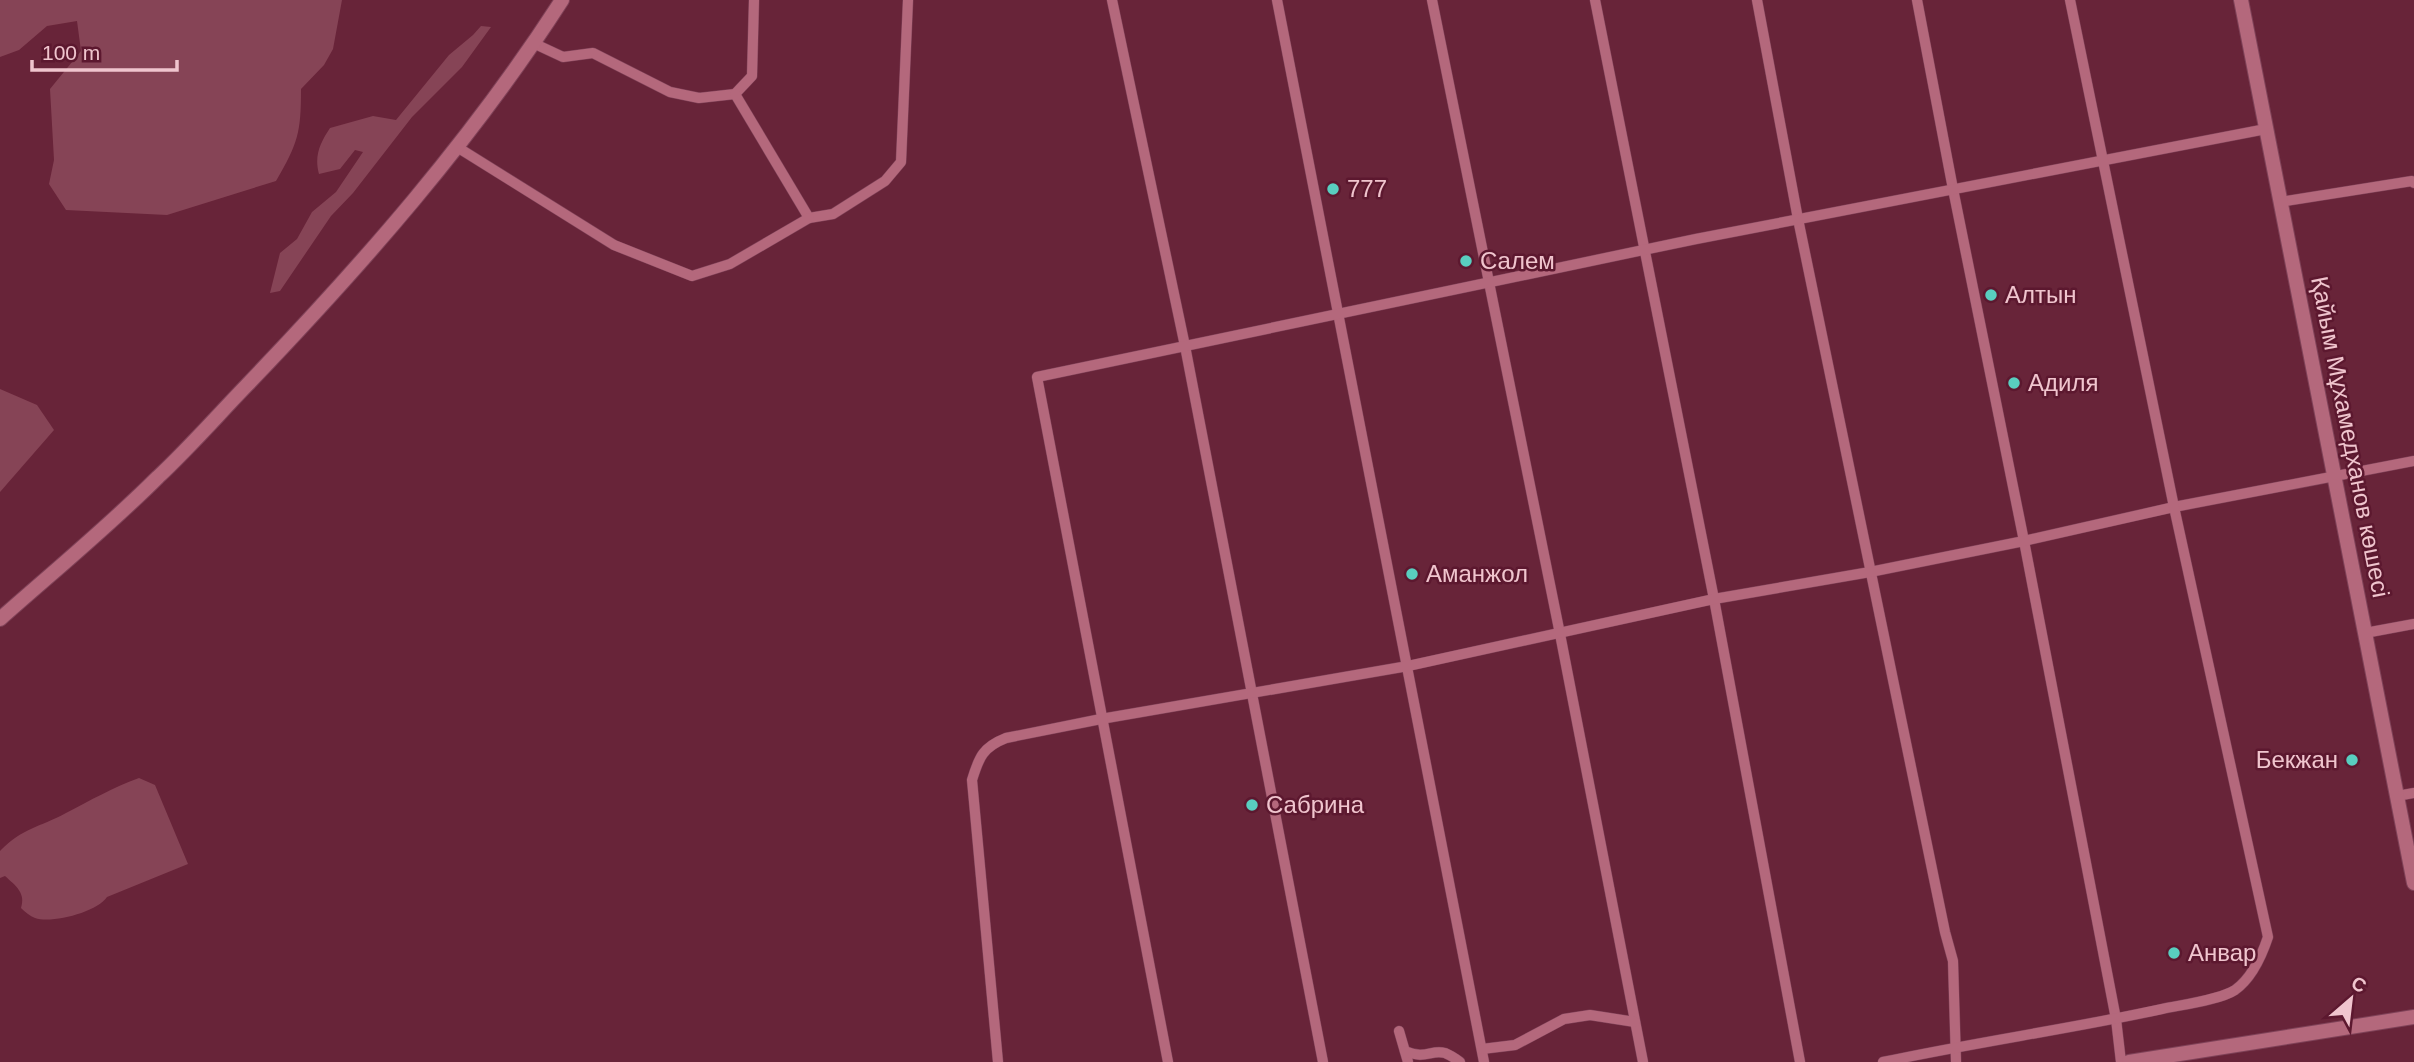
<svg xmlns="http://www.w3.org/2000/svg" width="2414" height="1062" viewBox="0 0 2414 1062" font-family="Helvetica,sans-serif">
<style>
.green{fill:#864456}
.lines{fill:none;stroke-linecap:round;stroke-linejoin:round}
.street-casing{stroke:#7f4258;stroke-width:11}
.secondary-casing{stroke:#7f4258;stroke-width:16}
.street{stroke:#b4687c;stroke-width:10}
.secondary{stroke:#b4687c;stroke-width:14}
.poi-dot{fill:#59cebf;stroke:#5c182f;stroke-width:2.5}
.labels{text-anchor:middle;stroke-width:5;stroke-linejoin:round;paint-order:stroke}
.poi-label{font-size:24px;fill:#f0c5ce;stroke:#5c182f;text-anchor:start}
.street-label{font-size:24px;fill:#f0c5ce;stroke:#5c182f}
</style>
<rect width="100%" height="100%" fill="#682439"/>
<g class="green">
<path d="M0,0H342L333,49L324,65L301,89C301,133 298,143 276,181L167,215L66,210L49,184L54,160L50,89L81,51L77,21L47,26L19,50L0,57Z"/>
<path d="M481,26L491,27L462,67L412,117L353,193L331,216L280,291L270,293L280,253L297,239L312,212L336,192L363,152L355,150L340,169L319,174C314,156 320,143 330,128L373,116L396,120L449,55L473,35Z"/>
<polygon points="0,389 37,405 54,430 0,492"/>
<path d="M139,778L155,785L188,864L107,897C97,912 52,924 35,918C30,916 25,912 21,908C26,893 16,886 5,876L0,878V851C24,827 38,828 66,813C91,800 112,788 139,778Z"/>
</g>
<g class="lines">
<defs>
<g id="street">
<polyline points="1112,0 1185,346 1323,1062"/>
<polyline points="1277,0 1484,1062"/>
<polyline points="1432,0 1560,634 1643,1062"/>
<polyline points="1595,0 1714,599 1800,1062"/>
<polyline points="1757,0 1798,219 1945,932 1953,961 1956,1062"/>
<polyline points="1917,0 1953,189 2024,541 2116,1019 2121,1062"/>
<polyline points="533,43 563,57 593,53 670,92 699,98 735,94 752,76 754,0"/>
<polyline points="735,94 809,218 833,214 885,181 901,162 908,0"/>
<polyline points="457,147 614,245 692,276 730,264 809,218"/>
<polyline points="2280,202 2412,181 2414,183"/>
<polyline points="2365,633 2414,624"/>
<polyline points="2397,796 2414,793"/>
<polyline points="1399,1031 1408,1062"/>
<polyline points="1482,1049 1515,1045 1564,1019 1590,1015 1635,1022"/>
<path d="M1405,1051C1426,1060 1431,1049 1445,1053C1450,1055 1456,1059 1460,1062"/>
<path d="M998,1062L972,780C979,757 983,747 1006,738L1101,719L1408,666L1714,599L1870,572L2024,541L2174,507L2414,461"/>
<polyline points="1168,1062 1037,377 1696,239 2266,129"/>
<path d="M1883,1062C1976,1042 2070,1029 2162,1009C2180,1005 2220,1000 2235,990C2252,978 2262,955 2268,937L2174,507L2070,0"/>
</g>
<g id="secondary">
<polyline points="2241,0 2414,883"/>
<path d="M0,619C53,572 108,527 158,477C189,448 217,416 247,385C362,265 472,140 562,0"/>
<polyline points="2129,1062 2414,1017"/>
</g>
</defs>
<use href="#street" class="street-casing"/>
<use href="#secondary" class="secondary-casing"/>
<use href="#street" class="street"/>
<use href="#secondary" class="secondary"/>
</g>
<g class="poi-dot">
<circle cx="1333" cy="189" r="7"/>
<circle cx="1466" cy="261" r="7"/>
<circle cx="1991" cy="295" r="7"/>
<circle cx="2014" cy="383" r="7"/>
<circle cx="1412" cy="574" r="7"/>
<circle cx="2352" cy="760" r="7"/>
<circle cx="1252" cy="805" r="7"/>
<circle cx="2174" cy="953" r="7"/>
</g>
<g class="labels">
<g class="poi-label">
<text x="1347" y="197">777</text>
<text x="1480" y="269">Салем</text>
<text x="2005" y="303">Алтын</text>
<text x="2028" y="391">Адиля</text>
<text x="1426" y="582">Аманжол</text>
<text x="2338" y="768" text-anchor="end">Бекжан</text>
<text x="1266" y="813">Сабрина</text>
<text x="2188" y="961">Анвар</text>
</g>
<g class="street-label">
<text transform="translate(2350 437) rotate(79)" y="8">Қайым Мұхамедханов көшесі</text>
</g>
</g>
<g transform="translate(2351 999) rotate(28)" stroke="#5c182f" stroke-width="5" paint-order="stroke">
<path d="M0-5L12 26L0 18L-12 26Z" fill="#f0c5ce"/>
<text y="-10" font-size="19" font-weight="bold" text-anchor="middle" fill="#f0c5ce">С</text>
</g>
<path d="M32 60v10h145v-10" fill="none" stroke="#f0c5ce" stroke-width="3.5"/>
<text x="42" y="60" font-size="21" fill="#f0c5ce" stroke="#5c182f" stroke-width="5" paint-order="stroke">100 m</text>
</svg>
